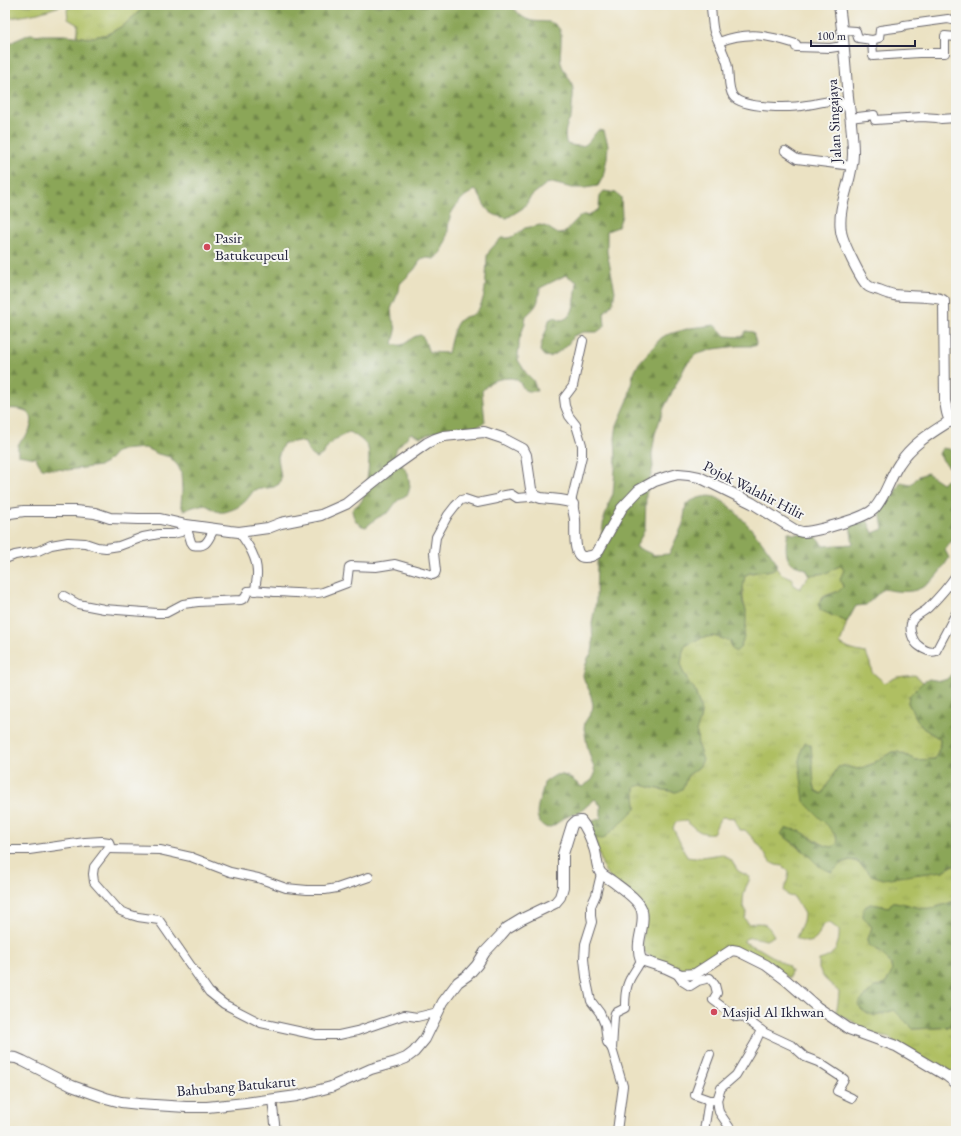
<svg xmlns="http://www.w3.org/2000/svg" width="961" height="1136" viewBox="0 0 961 1136" font-family="'EB Garamond',serif">
<style>
.grass{fill:url(#grass-tufts);stroke:#68704e}
.forest{fill:url(#forest-firs);stroke:#56644a}
.lines{fill:none;stroke-linecap:round;stroke-linejoin:round}
.minor-casing{stroke:#68656b;stroke-width:10}
.tertiary-casing{stroke:#68656b;stroke-width:12}
.minor{stroke:#fff;stroke-width:8}
.tertiary{stroke:#fff;stroke-width:10}
.poi-dot{fill:#d1495b;stroke:#f6f6f2;stroke-width:1.5}
.labels{text-anchor:middle;stroke-width:4;stroke-linejoin:round;paint-order:stroke}
.street-label{font-size:15px;fill:#22223b;stroke:#f6f6f2}
.poi-label{font-size:15px;fill:#22223b;stroke:#f6f6f2;text-anchor:start}
</style>
<defs>
<pattern id="grass-tufts" width="24" height="20" patternUnits="userSpaceOnUse"><rect width="24" height="20" fill="#afbf62"/><path d="M3 7l-1-3M5 7V3M7 7l1-3M15 17l-1-3M17 17v-4M19 17l1-3" fill="none" stroke="#96a456"/></pattern>
<pattern id="forest-firs" width="22" height="20" patternUnits="userSpaceOnUse"><rect width="22" height="20" fill="#8ba658"/><path d="M5 1l3.5 6h-7zM16 11l3.5 6h-7z" fill="#71874a"/></pattern>
</defs>
<rect width="100%" height="100%" fill="#f6f6f2"/>
<filter id="ink" filterUnits="userSpaceOnUse"><feTurbulence type="fractalNoise" baseFrequency=".025" numOctaves="2"/><feDisplacementMap in="SourceGraphic" scale="8" xChannelSelector="R" yChannelSelector="G"/><feConvolveMatrix kernelMatrix="1 2 1 2 8 2 1 2 1" color-interpolation-filters="sRGB"/></filter>
<filter id="wash" filterUnits="userSpaceOnUse"><feTurbulence type="fractalNoise" baseFrequency=".012" numOctaves="4" result="noise"/><feDisplacementMap in="SourceGraphic" scale="16" xChannelSelector="R" yChannelSelector="G"/><feGaussianBlur stdDeviation="0.9" result="paint"/><feColorMatrix in="noise" values="0 0 0 0 0 0 0 0 0 0 0 0 0 0 0 0 0 1.4 0 .05"/><feComposite in="paint" operator="in"/></filter>
<g filter="url(#wash)">
<rect width="100%" height="100%" fill="#ebe2c3"/>
<g class="grass">
<polygon points="5,5 64,5 38,13 11,18 5,20"/>
<polygon points="76,5 145,5 143,8 124,25 108,34 88,38 77,36 78,30 78,25 68,19 67,9"/>
<path d="M841,566L844,570L840,579L843,587L839,591L824,596L819,603L837,617L847,622L840,644L851,650L866,653L870,663L872,672L885,683L897,677L915,675L923,682L909,696L908,703L919,723L923,728L940,739V746L935,759L916,760L898,752H892L870,765L858,769L844,766L822,794L816,791L814,785L811,745L808,806C819,817 833,827 838,842L833,847L826,846L798,830L781,834L831,872C852,855 853,857 871,875L943,871L956,864V900C945,905 932,910 920,908C910,906 902,902 892,902L889,907L871,904L863,917L872,927L868,939L869,945C880,952 897,962 890,977C887,982 886,984 881,986L875,1016L894,1010L913,1029L956,1027V1079L905,1049L889,1038L877,1036L867,1032L854,1022L838,1015L836,1012L838,1003L839,992L824,978L819,969V960C834,957 840,945 839,930L830,923C828,923 825,924 823,925C821,927 820,931 819,934C814,945 804,943 796,938L803,921L804,914L794,897L788,896L784,890L788,878L789,872L783,866L776,865L770,862L759,845L745,830H739L736,824L735,818L722,817C717,822 717,827 713,833C700,835 696,829 686,821L676,822L673,828L687,857L694,858L722,854L731,860L738,871L750,877C749,883 746,885 745,890C743,895 743,902 743,907L747,912L745,918L748,924C762,922 767,922 774,936L766,940C759,939 750,935 744,940V942L760,949L788,966L791,972L789,978L735,948L695,969C693,970 691,971 689,971C680,971 646,958 644,950C641,941 644,928 645,919L604,870L594,838L636,808L635,794V787L642,785L653,788L676,792L685,783L687,776L699,767L697,733L695,732L700,720L701,713L694,688L689,683L682,670L681,664L683,651L685,646L700,638L713,636L724,639L730,641L731,647L746,610C741,598 743,588 745,575C755,571 766,573 776,568L782,574L793,579V584L800,589L809,575L826,573L837,567Z"/>
</g>
<g class="forest">
<path d="M145,5H511C516,11 522,18 529,20C539,24 553,17 560,30C563,37 559,54 561,63C565,76 575,80 573,97C572,103 572,111 571,118C570,120 569,121 568,123C565,130 564,137 567,144C588,149 585,145 598,130L604,131L608,145L607,158L603,177L598,186L585,188H572L552,183L546,184L530,197L527,203L523,208L507,218C499,217 489,214 485,206C481,200 481,196 475,190C471,193 465,195 462,199C458,203 451,212 450,217C446,235 450,246 434,259L428,258H422L414,270L400,284L399,291L391,309L392,319L395,325L396,331L393,344C407,349 408,336 421,335C426,340 426,346 429,352L448,353C450,345 453,324 461,319C469,314 472,318 479,308C487,296 486,270 487,256L490,250L501,238H508L514,236L525,228L540,225L547,227L558,234L564,233L577,219L582,215H588L598,210C601,204 597,196 604,191L616,193L621,197L622,216L618,227L607,231V252L615,291L613,303L604,313L605,326L597,332H584L573,336C569,346 559,352 550,357L544,356L540,351C541,341 547,331 549,320L555,317L561,320C562,320 567,318 568,317C575,312 576,291 577,282L566,275L540,288C538,304 538,305 526,316L525,323L519,341V347L518,354V360L526,373L533,380L537,391C518,392 527,388 517,380C512,376 497,379 491,382C488,384 485,388 482,391L485,422L479,426L474,428H454L434,432L421,437L411,433L396,449L395,456L408,473L410,487L408,494L397,501L389,512L377,518L366,527C358,526 353,519 352,510C354,507 359,504 361,502C366,495 372,453 367,446C365,442 355,435 350,432C344,435 336,438 331,443C323,450 327,454 316,458L310,454L305,443L299,441L283,444L278,457L281,478L279,484L274,487L254,490C246,501 242,507 228,511C225,512 222,513 219,512C214,511 209,506 205,505C198,504 190,509 183,510L181,504L182,491L181,472L178,466L170,457L158,454L145,448L121,450L115,453L106,463L100,466L67,470L42,468L39,464L36,458L18,455C18,451 17,446 19,443C22,439 25,438 28,433C39,412 24,407 5,409V47L9,45L14,41L30,34L43,35H68L88,38L108,34L124,25L143,8Z"/>
<path d="M714,325L720,330L725,336L742,337L746,331L753,332L756,343L755,346H738L714,349L695,355L686,365L664,408L655,434L652,454L653,467L646,495L645,529L636,547L654,555L669,554L683,524L686,504C693,499 707,494 715,497C731,503 761,539 771,554C772,556 775,559 776,562C777,564 776,566 776,568C766,573 755,570 745,575L742,595L743,603L746,610V623L744,637L740,648L735,652L731,647L730,641L724,639L713,636L700,638L685,646L683,651L681,664L682,670L689,683L694,688L700,706L701,713L700,720L696,732L697,733L698,746L703,760L699,767L687,776L685,783L682,789L676,792L653,788L642,785L635,787V794L636,808L624,820L603,839L594,838L589,827L593,821L601,818V806L595,799L581,811L564,818L553,826L547,828C528,819 542,798 544,783C548,780 552,777 556,775C565,772 575,782 582,787L592,780L595,774L594,768L588,750L584,728L585,722L592,711L593,705L590,692L585,682L583,676L586,664L588,658L592,652L593,646L592,623L596,601L597,562L604,519L610,500L613,494L616,457L615,438L617,425L628,400L633,375L639,363L661,338L666,335L690,328Z"/>
<path d="M942,448L949,449L956,453V535L945,550L949,558C943,568 933,583 921,588C910,594 894,591 883,589L866,605L856,606L847,622L820,610L819,603L824,597L839,591L843,587L840,579L844,570L841,566L837,567L826,573L809,575L806,569C801,567 795,566 791,563C784,557 786,540 788,532L793,534H815L823,546L853,544L850,525L867,520L873,533L883,529L880,511L889,501L901,482L911,484L919,476L927,473L942,483L950,478V468L944,462L939,454Z"/>
<path d="M956,669V864L943,871L883,879L871,875L857,861L849,860L842,863L832,872L820,867L802,849L781,834L785,829C806,827 814,846 833,847L838,842L836,836L828,826L808,806L804,801L799,761L802,748L805,742L811,745L814,785L816,791L822,794L838,767L844,766L858,769L870,765L892,752H898L916,760L935,759L940,746V739L923,728L919,723L908,703L909,696L923,682L929,679L941,681L947,679Z"/>
<path d="M956,900V1027L913,1029L894,1010L875,1016L863,1011L858,1006L861,1000L875,987L881,986L886,983L892,972L891,965L888,960L879,951L869,945L868,939L872,927L863,917V910L865,907L871,904L889,907L892,902C902,902 910,906 920,908C932,910 945,905 956,900Z"/>
</g>
</g>
<g filter="url(#ink)">
<g class="lines">
<defs>
<g id="minor">
<path d="M714,5L711,8C712,15 712,25 714,32C718,42 724,52 727,63C730,73 727,87 733,96C742,109 792,108 807,105C816,104 828,100 837,101C842,102 846,107 850,110"/>
<polyline points="842,30 856,31 858,38 872,40 879,38 880,30 902,27 904,25 948,19 956,21"/>
<polyline points="872,40 873,56 919,53 945,53 945,36 956,37"/>
<path d="M719,42C748,31 768,35 796,44V47L830,48L843,46"/>
<polyline points="850,118 874,115 875,120 922,117 937,118 941,119 956,118"/>
<polyline points="785,151 797,159 852,166"/>
<polyline points="571,502 582,456 582,445 576,425 569,416 565,406 564,398 573,386 583,341"/>
<path d="M187,529L191,542L193,545C207,548 208,540 214,529"/>
<path d="M239,532C248,544 258,559 257,575C257,580 255,586 255,591"/>
<polyline points="5,559 15,555 38,551 51,545 68,542 85,543 97,547 106,548 119,546 143,537 159,534 173,534 181,532 193,526"/>
<path d="M956,575C948,587 938,598 928,608C923,613 915,615 912,621C908,629 913,642 919,646C924,650 931,653 936,651L956,613"/>
<path d="M64,596L78,604L104,609L157,613H166L183,604L198,602L241,600L245,598L248,591C258,589 269,592 279,592C292,593 311,595 323,592C331,589 339,586 347,583L349,567L351,566L376,567L395,564L433,575L435,574L436,571L434,553L436,537L448,515L455,506L461,500L465,499L477,503L497,499L499,498L500,496L511,494L517,498L530,497L534,495"/>
<polyline points="108,849 160,850 191,857 230,872 258,878 286,888 307,890 325,890 337,888 369,877"/>
<polyline points="5,850 29,850 85,842 102,841 109,842 110,846 97,863 94,867 93,874 94,882 117,908 121,911 128,914 138,917 159,920 209,992 224,1004 261,1023 316,1035 339,1035 357,1031 404,1015 417,1017 438,1012"/>
<polyline points="601,874 596,895 591,906 591,916 592,922 585,944 584,959 586,977 591,1001 600,1013 605,1025 607,1042 612,1049"/>
<polyline points="677,974 682,981 690,986 698,981 710,978 715,985 717,993 713,1000 736,1017 742,1016 765,1033 793,1046 805,1057 818,1062 844,1079 837,1091 852,1098"/>
<polyline points="272,1100 276,1131"/>
<polyline points="709,1100 695,1095 710,1054"/>
<path d="M617,1131L623,1086L612,1049L614,1017L615,1013L625,1008C625,999 625,988 630,979C633,973 638,967 641,960"/>
<polyline points="704,1131 709,1100 714,1100"/>
<polyline points="732,1131 719,1112 717,1100 721,1088 736,1075 755,1043 761,1030"/>
</g>
<g id="tertiary">
<path d="M839,5C843,32 845,60 847,87C849,109 853,132 853,154C853,180 837,205 841,231C842,241 861,280 868,286C871,288 875,289 879,290C884,292 889,294 894,295C904,297 938,295 944,301L945,401C947,411 946,419 956,424"/>
<path d="M5,516L10,513L24,511H75L95,513L110,518L138,519H160L186,525L230,531L239,532L268,528L281,523L321,515L346,504L386,472L427,443L435,439L444,436L484,432L502,438L523,449L526,455L531,489L535,496L541,498L560,500L571,502L573,504C572,510 575,515 575,520C576,529 572,558 585,557C590,557 593,556 597,553L622,508L639,490L655,481L667,477L678,474L689,475L699,477L752,503L795,530C799,531 801,532 804,532C818,531 865,518 874,509C886,496 890,477 899,464C912,444 931,433 950,421"/>
<path d="M5,1057L16,1058L23,1061L72,1086L106,1098L121,1102L139,1104L186,1107H207L245,1103L297,1096L331,1087L371,1069L396,1062L406,1058L414,1052L425,1039L443,1002L458,982L468,975L477,965L485,952L501,935L507,928L522,919L555,903L560,897L563,887V854L572,825L575,822L581,821C587,828 591,839 594,848C597,856 596,865 600,872C603,876 608,878 612,881C621,888 640,900 642,911C646,928 634,941 641,960L666,968L681,975L695,974L732,950L738,951L766,965L786,980L817,1007L849,1029L896,1046L925,1063L947,1076L956,1083"/>
</g>
</defs>
<use href="#minor" class="minor-casing"/>
<use href="#tertiary" class="tertiary-casing"/>
<use href="#minor" class="minor"/>
<use href="#tertiary" class="tertiary"/>
</g>
</g>
<g class="poi-dot">
<circle cx="207" cy="247" r="4"/>
<circle cx="714" cy="1012" r="4"/>
</g>
<g class="labels">
<g class="street-label">
<text transform="translate(834 121) rotate(-93)" y="5">Jalan Singajaya</text>
<text transform="translate(754 490) rotate(27)" y="5">Pojok Walahir Hilir</text>
<text transform="translate(236 1086) rotate(-5)" y="5">Bahubang Batukarut</text>
</g>
<g class="poi-label">
<text x="215" y="243">Pasir<tspan x="215" dy="17">Batukeupeul</tspan></text>
<text x="722" y="1017">Masjid Al Ikhwan</text>
</g>
</g>
<rect width="961" height="1136" fill="none" stroke="#f6f6f2" stroke-width="20"/>
<path d="M811 40v6h104v-6" fill="none" stroke="#22223b" stroke-width="2"/>
<text x="817" y="40" font-size="12" fill="#22223b" stroke="#f6f6f2" stroke-width="3" paint-order="stroke">100 m</text>
</svg>
